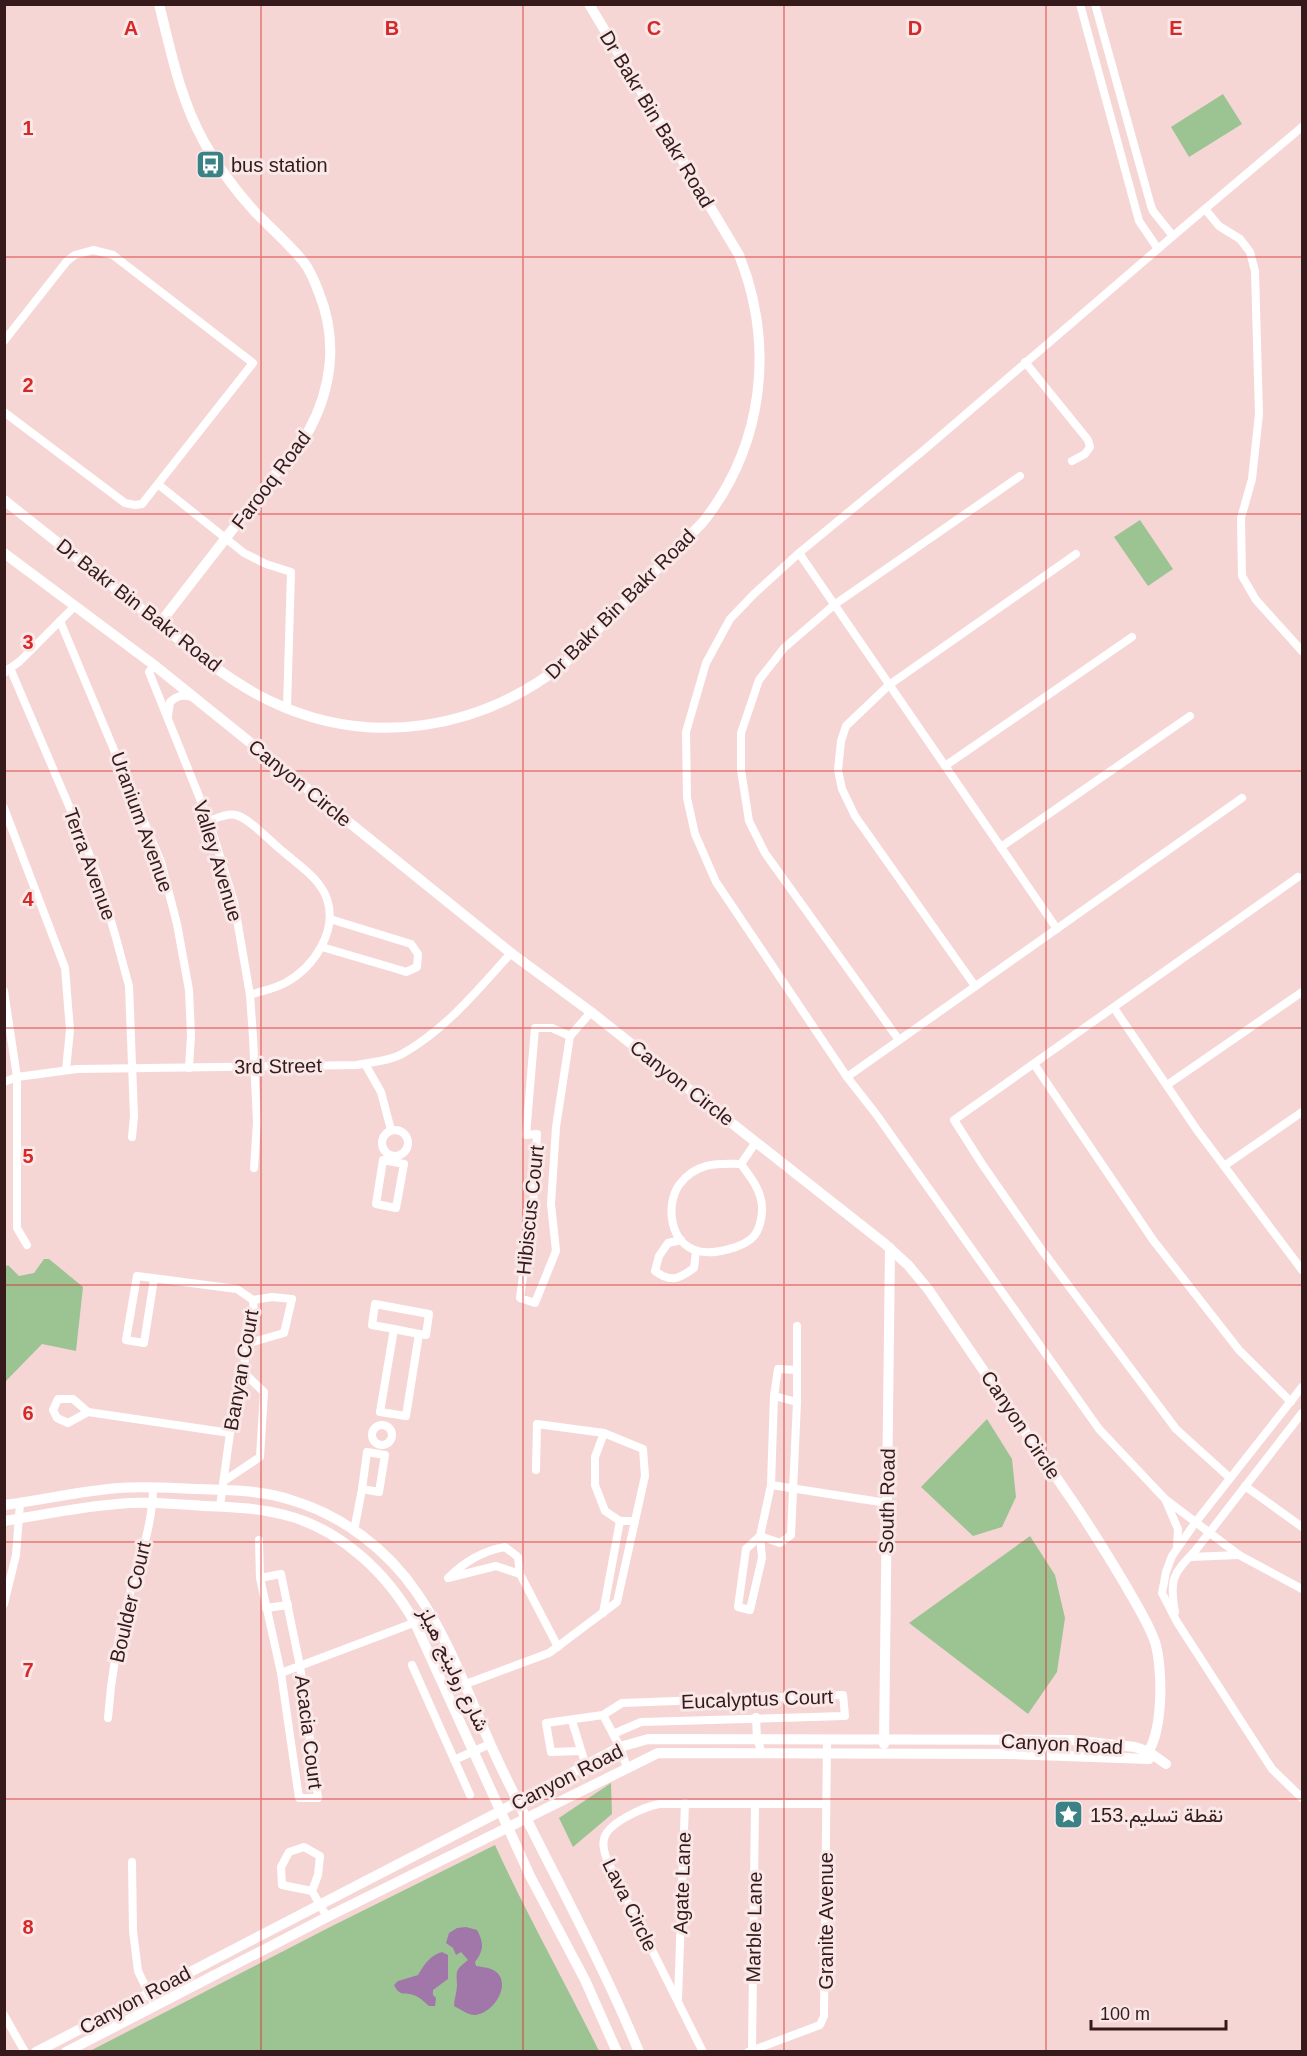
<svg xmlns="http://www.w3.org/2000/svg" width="1307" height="2056" viewBox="0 0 1307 2056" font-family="Helvetica,Vazirmatn,sans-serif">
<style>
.green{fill:#9cc493}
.water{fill:#a177aa}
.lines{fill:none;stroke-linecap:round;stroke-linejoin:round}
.street{stroke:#fff;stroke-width:8}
.secondary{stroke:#fff;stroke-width:10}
.grid{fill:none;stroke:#d62828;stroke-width:1.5;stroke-opacity:0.55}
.labels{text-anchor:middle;stroke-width:6;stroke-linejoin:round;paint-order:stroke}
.street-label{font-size:20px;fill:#361a1b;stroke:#f8e8e7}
.poi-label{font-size:20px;fill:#361a1b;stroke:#f8e8e7;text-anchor:start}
.grid-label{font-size:20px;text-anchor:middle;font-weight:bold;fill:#d62828;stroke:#f8e8e7;stroke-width:6;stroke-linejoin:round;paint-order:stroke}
</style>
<rect width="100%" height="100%" fill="#f6d6d5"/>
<g class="green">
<polygon points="1223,94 1242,124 1189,157 1171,127"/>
<polygon points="1140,520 1173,569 1148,586 1114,537"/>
<polygon points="44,1259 49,1259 83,1287 76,1351 42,1344 5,1382 5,1267 8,1265 19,1276 34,1273"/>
<polygon points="987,1419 1012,1459 1016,1497 1002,1527 973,1536 921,1487"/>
<polygon points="1030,1536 1055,1575 1065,1618 1057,1672 1028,1714 909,1623"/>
<polygon points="611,1783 612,1814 573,1847 559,1818"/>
<path d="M495,1845C527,1915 565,1982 599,2051L88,2052L332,1926Z"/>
</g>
<g class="water">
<path d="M466,1927L477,1930C484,1943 484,1950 475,1962L476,1966C481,1967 486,1967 491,1969C514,1978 497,2012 476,2015C469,2016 460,2009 454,2006C454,1999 457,1992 457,1985C456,1969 456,1970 468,1960L461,1952L456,1955L453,1948L446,1943L449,1933L457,1928Z"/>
<path d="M442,1952L448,1955V1979L433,1990V1995L436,1998L435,2006H429C425,2003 421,1998 416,1996C406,1991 400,1998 394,1985L398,1981L418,1975C424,1965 430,1955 442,1952Z"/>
</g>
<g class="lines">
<g class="street">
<polyline points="1080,4 1139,221 1158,249"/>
<polyline points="1095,4 1151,206 1153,211 1173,236"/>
<polyline points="1302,127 1173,236 924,450 799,553 754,594 730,619 706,663 686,732 687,798 695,834 716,882 847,1077 876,1114 1099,1429 1165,1499 1239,1555 1302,1589"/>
<polyline points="1205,209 1219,226 1240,239 1250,252 1255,271 1259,414 1252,479 1241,518 1242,576 1256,600 1302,651"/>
<polyline points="4,341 67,261 75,255 93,250 113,255 253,363 142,504 135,505 125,503 4,412"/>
<polyline points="1025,362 1088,440 1090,447 1085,454 1072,461"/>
<polyline points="159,485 244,553 266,564 291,572 287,708"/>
<polyline points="799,553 1057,929"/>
<polyline points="60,621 161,862 177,924 189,990 191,1035 189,1068"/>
<polyline points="154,665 149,672 209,821 234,902 250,995 253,1037 257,1122 254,1168"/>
<polyline points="10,668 81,834 98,876 116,938 129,986 134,1116 132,1137"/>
<polyline points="4,673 20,661 74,607"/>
<path d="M168,716L170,702C177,696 182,694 192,697"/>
<polyline points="945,766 1132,637"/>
<polyline points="4,808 65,968 70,1030 66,1070"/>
<path d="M209,821C217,818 227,813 236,815C249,818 269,840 280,849C296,863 320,878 327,899C338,932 313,968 285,983C274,989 261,991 250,995"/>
<polyline points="1001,847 1190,716"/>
<polyline points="322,947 400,970 406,972 417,967 418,954 411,944 330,919"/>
<polyline points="975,986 855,816 842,789 838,770 841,741 846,726 889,685 1076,554"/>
<polyline points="4,991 17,1077 17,1228 27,1245"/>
<polyline points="1114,1008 1197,1130 1302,1270"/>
<polyline points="570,1036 556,1127 551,1204 556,1251 535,1303 520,1298 533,1204 537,1134 526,1135 535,1028 552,1028 570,1036 591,1012"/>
<polyline points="899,1040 765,853 749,821 741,770 741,733 759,680 784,648 834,605 1020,476"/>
<polyline points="365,1064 381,1092 391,1130"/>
<polyline points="1034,1064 1153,1240 1239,1350 1291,1402"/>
<polyline points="847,1077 1242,798"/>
<path d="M4,1082L17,1077L77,1069L357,1065C371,1062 390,1061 402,1054C445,1030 479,989 511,953"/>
<polyline points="1167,1085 1302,992"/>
<circle cx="395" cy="1143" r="13"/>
<polygon points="383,1160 404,1164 396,1208 376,1204"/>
<path d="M741,1164C748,1174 757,1184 760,1196C764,1207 762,1226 754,1236C744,1248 712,1255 698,1251C670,1244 665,1206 679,1185C695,1163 716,1163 741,1164L756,1142"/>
<polyline points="1224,1166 1302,1112"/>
<path d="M681,1240L668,1243L659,1256L655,1271C671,1283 679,1279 694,1268L696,1251"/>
<polyline points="154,1279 144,1343 126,1340 137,1276 237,1289 253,1300 254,1315 230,1433 220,1506"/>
<polygon points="394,1329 419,1334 406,1416 380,1412"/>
<polyline points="394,1329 372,1325 375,1304 429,1314 426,1335 419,1334"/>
<polyline points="249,1343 284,1333 292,1299 272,1297 253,1300"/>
<polyline points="1302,1387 1195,1523 1172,1556 1166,1572 1162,1593 1177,1622 1272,1769 1302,1798"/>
<polyline points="774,1396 797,1402"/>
<polyline points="88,1412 68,1423 57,1418 53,1410 58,1399 73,1399 88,1412 230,1433"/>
<circle cx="382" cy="1435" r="10"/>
<polyline points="604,1433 595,1457 595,1485 605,1511 620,1521 635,1521"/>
<polygon points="367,1452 385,1455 379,1492 362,1489"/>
<polyline points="1230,1478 1176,1429 1041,1249 982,1164 954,1120 1298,877"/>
<polyline points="224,1481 260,1457 264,1392 243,1372"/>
<polyline points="771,1485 887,1503"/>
<polyline points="1245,1486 1302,1527"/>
<polyline points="1166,1501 1178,1529 1177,1546"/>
<polyline points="354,1531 362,1489"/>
<polyline points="760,1536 746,1549 738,1607 750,1610 762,1558 760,1536 771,1485 774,1396 778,1369 797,1370"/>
<polyline points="760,1536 780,1543 791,1535 797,1402 797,1326"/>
<polyline points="259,1540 260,1578 281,1673 299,1798 318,1798 300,1666 281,1574 260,1578"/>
<polyline points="1190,1557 1239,1555"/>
<path d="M520,1574L496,1566L448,1578C464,1562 482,1551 505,1547L518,1557L520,1574L558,1647"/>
<polyline points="4,1604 16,1555 20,1503"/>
<polyline points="266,1608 288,1605"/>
<path d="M1175,1612C1169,1579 1173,1574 1195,1551L1302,1413"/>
<polyline points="603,1613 620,1521"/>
<polyline points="412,1665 470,1795"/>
<polyline points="281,1673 432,1616"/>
<polyline points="447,1691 549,1653 617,1602 645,1476 643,1449 604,1433 537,1424 536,1470"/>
<polyline points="603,1715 620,1747 627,1768"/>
<polyline points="756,1717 757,1739 762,1753"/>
<path d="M108,1718C111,1678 117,1639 128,1600C138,1563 153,1526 153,1487"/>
<polyline points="572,1721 586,1766"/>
<polyline points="581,1751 551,1752 546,1723 603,1715 622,1703 843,1695 845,1716 641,1722 613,1734"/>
<polyline points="454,1760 490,1744"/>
<polyline points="132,1862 133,1931 138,1971 155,2006"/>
<polyline points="312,1891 282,1885 281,1867 289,1852 304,1847 320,1856 318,1875 312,1891 327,1917"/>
<polyline points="678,1999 685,1803"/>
<polyline points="4,2015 25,2052"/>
<polyline points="752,2050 755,1804"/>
<path d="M703,2052L608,1862C605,1855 602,1847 604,1839C607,1823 644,1807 659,1804H826"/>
<polyline points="748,2052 820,2025 824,2016 827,1740"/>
</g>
<g class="secondary">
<path d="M159,4C171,52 180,99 204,142C218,167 236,191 255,212C271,228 288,243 303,261C310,270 315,282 319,293C338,340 332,389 308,432L160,623"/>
<path d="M4,500C50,536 95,572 140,608C180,640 224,679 270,701C370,749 480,730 565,663L703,522C764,445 775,345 739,255L589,4"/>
<path d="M4,553L154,665L511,953L591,1012L885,1244L908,1265L928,1289C974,1357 1021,1425 1067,1493C1088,1523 1107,1554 1126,1586C1136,1604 1148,1622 1155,1642C1163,1668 1164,1737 1144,1757"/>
<path d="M4,1505C43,1500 80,1491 119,1488C144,1486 170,1488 196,1489C227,1490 261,1490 291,1500C342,1515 387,1549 417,1593C452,1643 472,1706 498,1761C544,1858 598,1952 639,2052"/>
<path d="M4,1521C42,1515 79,1507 117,1504C146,1501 175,1504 204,1506C231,1507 259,1508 285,1515C341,1529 388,1574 415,1623L530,1876L585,1980L617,2052"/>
<polyline points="884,1744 890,1248"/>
<polyline points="36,2052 497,1813 620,1747 648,1739 1071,1740 1135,1747 1149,1752 1166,1764"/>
<polyline points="66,2052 327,1917 658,1753 1012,1754 1149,1759"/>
</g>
</g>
<path class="grid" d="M261,4V2052M523,4V2052M784,4V2052M1046,4V2052M4,257H1302M4,514H1302M4,771H1302M4,1028H1302M4,1285H1302M4,1542H1302M4,1799H1302"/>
<defs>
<symbol id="bus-square" viewBox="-11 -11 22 22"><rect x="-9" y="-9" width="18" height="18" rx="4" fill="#3a8286" stroke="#f8e8e7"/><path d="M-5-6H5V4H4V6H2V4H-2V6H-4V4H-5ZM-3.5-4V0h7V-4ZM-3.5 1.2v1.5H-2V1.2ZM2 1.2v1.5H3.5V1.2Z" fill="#fff"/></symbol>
<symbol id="sight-square" viewBox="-11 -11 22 22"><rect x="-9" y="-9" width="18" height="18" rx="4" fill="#3a8286" stroke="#f8e8e7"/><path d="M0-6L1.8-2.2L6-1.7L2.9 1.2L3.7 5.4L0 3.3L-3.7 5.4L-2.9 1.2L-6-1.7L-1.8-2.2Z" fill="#fff"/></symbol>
</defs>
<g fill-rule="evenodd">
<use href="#bus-square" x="194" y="148" width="33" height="33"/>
<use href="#sight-square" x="1052" y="1798" width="33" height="33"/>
</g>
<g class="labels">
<g class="street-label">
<text transform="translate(657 119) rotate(59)" y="7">Dr Bakr Bin Bakr Road</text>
<text transform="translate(271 480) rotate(-53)" y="7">Farooq Road</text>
<text transform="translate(620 604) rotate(-45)" y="7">Dr Bakr Bin Bakr Road</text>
<text transform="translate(139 605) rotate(38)" y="7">Dr Bakr Bin Bakr Road</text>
<text transform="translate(300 783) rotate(39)" y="7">Canyon Circle</text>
<text transform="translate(142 822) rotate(70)" y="7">Uranium Avenue</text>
<text transform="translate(218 861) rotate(73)" y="7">Valley Avenue</text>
<text transform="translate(90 864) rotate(70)" y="7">Terra Avenue</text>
<text transform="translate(278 1066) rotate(-1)" y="7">3rd Street</text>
<text transform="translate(682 1083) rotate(38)" y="7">Canyon Circle</text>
<text transform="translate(530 1210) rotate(-84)" y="7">Hibiscus Court</text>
<text transform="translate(241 1370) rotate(-80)" y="7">Banyan Court</text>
<text transform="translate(1021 1425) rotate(56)" y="7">Canyon Circle</text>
<text transform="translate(887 1501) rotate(-89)" y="7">South Road</text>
<text transform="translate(130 1602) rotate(-77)" y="7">Boulder Court</text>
<text transform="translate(454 1669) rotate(64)" y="7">شارع رولينج هيلز</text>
<text transform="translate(757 1699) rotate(-2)" y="7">Eucalyptus Court</text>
<text transform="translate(309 1732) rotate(83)" y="7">Acacia Court</text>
<text transform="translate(1062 1744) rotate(3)" y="7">Canyon Road</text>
<text transform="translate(567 1777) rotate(-27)" y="7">Canyon Road</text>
<text transform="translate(682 1883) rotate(-88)" y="7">Agate Lane</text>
<text transform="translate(630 1905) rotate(64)" y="7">Lava Circle</text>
<text transform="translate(826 1921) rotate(-90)" y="7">Granite Avenue</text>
<text transform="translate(754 1927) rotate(-89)" y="7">Marble Lane</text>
<text transform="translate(135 2000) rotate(-28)" y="7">Canyon Road</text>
</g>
<g class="poi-label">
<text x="231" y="172">bus station</text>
<text x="1090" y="1822">نقطة تسليم.153</text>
</g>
</g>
<g class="grid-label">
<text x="131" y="35">A</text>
<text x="392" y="35">B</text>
<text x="654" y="35">C</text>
<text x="915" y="35">D</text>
<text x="1176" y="35">E</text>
<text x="28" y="135">1</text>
<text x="28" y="392">2</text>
<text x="28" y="649">3</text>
<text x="28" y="906">4</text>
<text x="28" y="1163">5</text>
<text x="28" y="1420">6</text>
<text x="28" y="1677">7</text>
<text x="28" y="1934">8</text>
</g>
<rect width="1307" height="2056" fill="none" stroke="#361a1b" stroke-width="12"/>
<path d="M1091 2020v9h135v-9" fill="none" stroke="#361a1b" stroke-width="3"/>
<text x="1100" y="2020" font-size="18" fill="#361a1b" stroke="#f8e8e7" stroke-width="4.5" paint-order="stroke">100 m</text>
</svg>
